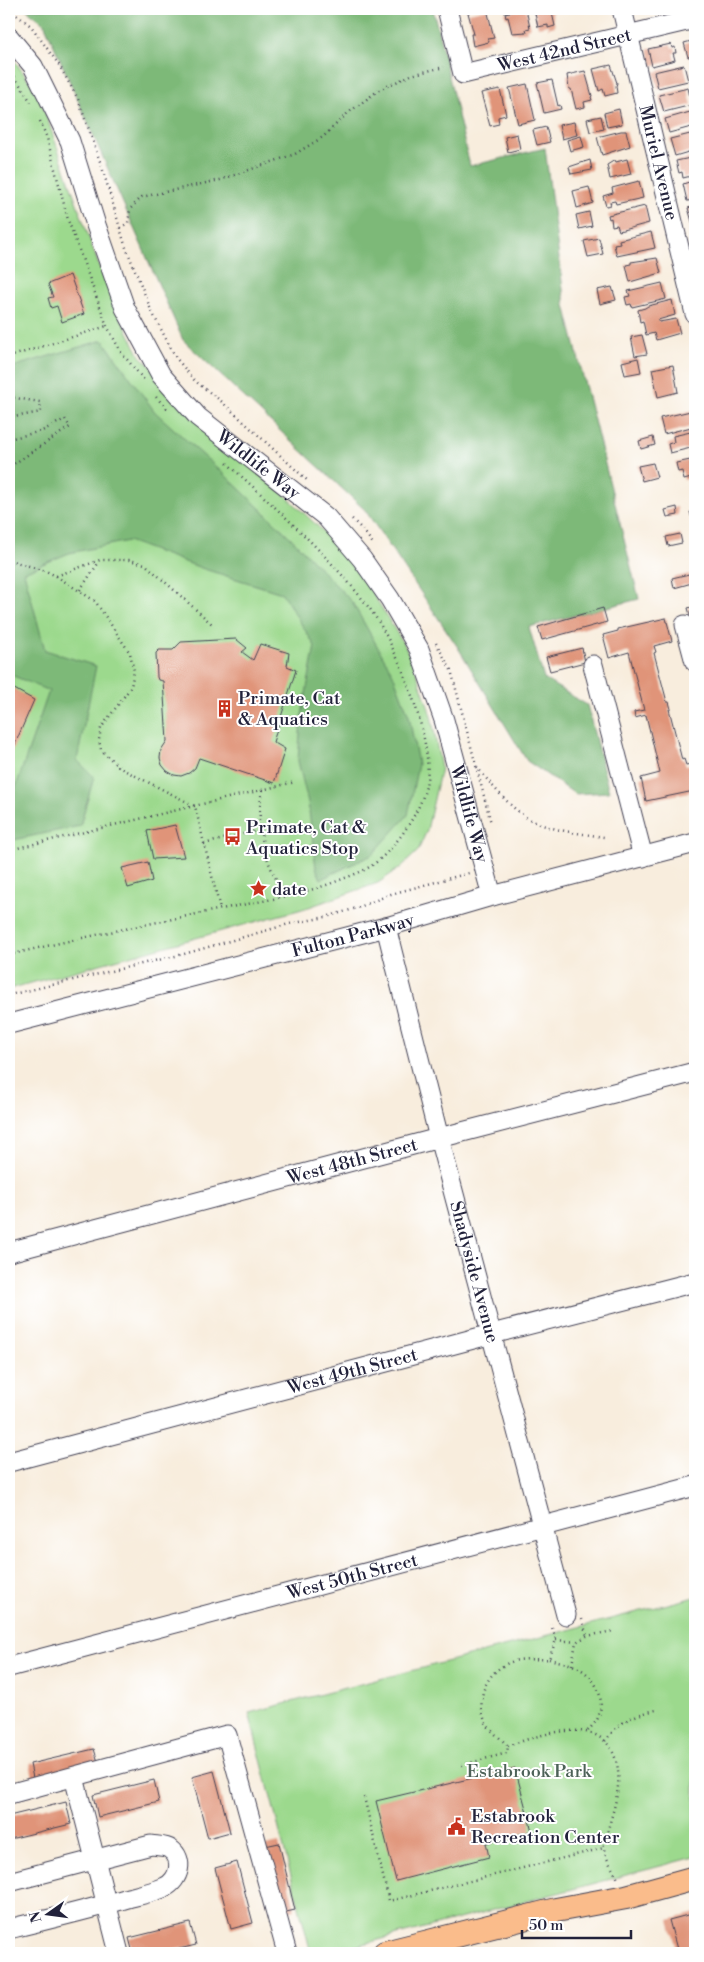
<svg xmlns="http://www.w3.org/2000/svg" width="704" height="1962" viewBox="0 0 704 1962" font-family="'Libre Bodoni',serif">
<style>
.green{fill:#9cd98d;stroke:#5f7e64}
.forest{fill:#7db978;stroke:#506e5a}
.building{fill:#e09479}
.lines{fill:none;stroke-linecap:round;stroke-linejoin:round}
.minor-casing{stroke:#424053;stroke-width:21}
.major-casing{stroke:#424053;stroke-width:26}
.path{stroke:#424053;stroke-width:2.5;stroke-dasharray:1 4;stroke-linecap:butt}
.minor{stroke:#fff;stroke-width:19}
.major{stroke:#fabc8b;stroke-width:24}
.labels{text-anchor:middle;stroke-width:4;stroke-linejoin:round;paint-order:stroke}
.street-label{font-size:18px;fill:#22223b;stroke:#fff}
.poi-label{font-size:18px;fill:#22223b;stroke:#fff;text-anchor:start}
.park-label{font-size:18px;fill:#4d6258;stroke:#fff}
</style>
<rect width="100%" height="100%" fill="#fff"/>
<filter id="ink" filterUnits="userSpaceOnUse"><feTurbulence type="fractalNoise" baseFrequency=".02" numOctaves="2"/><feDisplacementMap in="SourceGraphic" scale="10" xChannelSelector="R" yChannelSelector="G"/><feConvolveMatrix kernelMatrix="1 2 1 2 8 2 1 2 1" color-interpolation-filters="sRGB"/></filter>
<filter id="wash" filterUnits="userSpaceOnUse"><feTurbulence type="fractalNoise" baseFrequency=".0096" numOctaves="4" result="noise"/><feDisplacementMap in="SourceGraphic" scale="20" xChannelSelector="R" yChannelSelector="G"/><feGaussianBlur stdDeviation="1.12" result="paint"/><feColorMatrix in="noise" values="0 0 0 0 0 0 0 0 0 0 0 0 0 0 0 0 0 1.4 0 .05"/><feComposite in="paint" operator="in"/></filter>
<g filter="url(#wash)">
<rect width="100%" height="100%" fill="#f8eddd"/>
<g class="green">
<polygon points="9,53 32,85 41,101 99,266 118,312 140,356 329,537 369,587 406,648 415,668 431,715 441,768 427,830 418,851 400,868 378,883 306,908 9,989"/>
<polygon points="695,1597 695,1857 329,1953 311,1953 249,1713"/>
</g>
<g class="forest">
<polygon points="26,9 433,9 470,166 545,148 565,305 639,599 529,627 544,679 587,705 609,792 575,794 527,761 457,646 365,510 183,340 44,23"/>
<polygon points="103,340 155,412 226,476 291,538 352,602 393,674 409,716 418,764 408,815 372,855 321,879 316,868 308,802 298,761 301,720 315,646 282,593 204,569 128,541 69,553 24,572 45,650 96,666 77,760 94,777 80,826 13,840 9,821 9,807 49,691 9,674 9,368"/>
</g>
<g id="blocks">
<g class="building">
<polygon points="487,9 494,38 488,39 489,42 473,46 471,34 474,34 468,13"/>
<polygon points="526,9 530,28 526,29 527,32 512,33 508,17 506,18 505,13"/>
<polygon points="534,9 553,9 554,12 552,13 555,26 548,28 548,25 538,27"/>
<polygon points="695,40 695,56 688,57 684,43"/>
<polygon points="671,44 672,48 675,47 676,53 673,53 675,60 652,66 648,49"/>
<polygon points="611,65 617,83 616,86 617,93 605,96 603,89 599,91 593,69"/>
<polygon points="684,65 688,81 658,88 654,72"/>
<polygon points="585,71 592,96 591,97 592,100 584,102 585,107 576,109 571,89 569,89 567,75"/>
<polygon points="552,80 558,106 560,105 561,109 544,113 537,83"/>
<polygon points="527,84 535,120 518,124 509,88"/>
<polygon points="688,88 692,105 664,112 659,95"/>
<polygon points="500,89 506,115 498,117 499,124 490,126 481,93"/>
<polygon points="619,109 622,124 607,127 604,113"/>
<polygon points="690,112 694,112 695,126 669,133 665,119"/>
<polygon points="601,116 604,129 590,132 587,119"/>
<polygon points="574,122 577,135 562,139 559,125"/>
<polygon points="546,127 550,142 537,145 533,130"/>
<polygon points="621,131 626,131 630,146 602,155 597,137"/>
<polygon points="517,134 520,149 508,152 505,137"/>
<polygon points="690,134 692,139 695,139 695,150 675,156 670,139"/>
<polygon points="581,136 584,147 570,151 567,140"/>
<polygon points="695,157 695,175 683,178 682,172 679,173 676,161"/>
<polygon points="627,159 631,174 610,179 607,165 615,160 616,162"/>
<polygon points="590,160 592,170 571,174 569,167"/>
<polygon points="695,180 695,200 687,201 683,184"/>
<polygon points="639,181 643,198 616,204 615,201 610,202 611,205 606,206 603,196 613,193 612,188"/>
<polygon points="589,187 593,203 577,208 573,191"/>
<polygon points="645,206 649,223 619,231 617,225 612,226 611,218 609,219 608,215"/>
<polygon points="695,206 695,224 693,225 688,208"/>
<polygon points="589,212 592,226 579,229 576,215"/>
<polygon points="651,232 655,248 617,256 614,245 620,244 619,240"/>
<polygon points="599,238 603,254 588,257 584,241"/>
<polygon points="657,258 661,273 630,282 626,265 631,264 631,262"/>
<polygon points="70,275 84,314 62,322 57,306 51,308 48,298 53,297 48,284"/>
<polygon points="662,283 666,299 632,307 631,304 627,305 625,297 630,296 628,291"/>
<polygon points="612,287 616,300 600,304 597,290"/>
<polygon points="672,300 675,315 658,320 659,322 676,319 680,333 656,340 654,333 646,335 643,321 640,322 638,310 645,308 648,306"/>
<polygon points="642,335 647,354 635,356 631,337"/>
<polygon points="638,358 641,372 625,375 622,362"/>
<polygon points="673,365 678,392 658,397 652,369"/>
<polygon points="695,410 695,426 664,434 660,418"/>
<polygon points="695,431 695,447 670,453 668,444 674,442 673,436"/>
<polygon points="653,437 655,445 641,449 639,441"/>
<polygon points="695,459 695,477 684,480 682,471 678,472 676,463"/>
<polygon points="653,463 657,477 642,481 638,466"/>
<polygon points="677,507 678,515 667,517 665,510"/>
<polygon points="695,511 695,530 690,512"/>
<polygon points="680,534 682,543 668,546 666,537"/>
<polygon points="689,574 692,583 674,588 672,578"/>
<polygon points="695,606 695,633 688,608"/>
<polygon points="603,608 607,622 542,640 538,627"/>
<polygon points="666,618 672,641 654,646 656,652 654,653 667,702 669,702 671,709 669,709 682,760 684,759 686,765 695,763 695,788 694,791 646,801 641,778 660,773 646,715 635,718 634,712 644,710 629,652 609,658 603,635 618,631 618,629"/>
<polygon points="236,639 247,648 242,652 253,660 260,644 289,653 287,666 296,670 273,742 285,749 274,783 199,758 195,768 189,773 181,776 174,775 167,771 162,765 160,758 161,750 167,741 163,681 158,680 157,677 156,653 159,650 173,650 181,642"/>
<polygon points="582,648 585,662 550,671 546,657"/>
<polygon points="9,686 34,700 9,758"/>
<polygon points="175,825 184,857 153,859 147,831"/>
<polygon points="148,862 152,881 128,888 122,868"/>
<polygon points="94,1749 98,1762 33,1778 30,1764"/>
<polygon points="515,1768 532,1831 486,1843 489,1857 396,1881 376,1801"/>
<polygon points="214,1771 230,1832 208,1838 192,1777"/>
<polygon points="154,1780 159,1802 98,1817 93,1795"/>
<polygon points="66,1802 71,1824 10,1839 9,1816"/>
<polygon points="279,1843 295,1910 282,1913 265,1846"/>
<polygon points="237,1862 253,1923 231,1929 215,1868"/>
<polygon points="695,1913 695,1953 678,1953 669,1920"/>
<polygon points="190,1923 196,1945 162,1953 133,1953 129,1938"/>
</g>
</g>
</g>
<g filter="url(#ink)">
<use href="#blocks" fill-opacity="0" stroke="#424053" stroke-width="1"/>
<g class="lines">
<defs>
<g id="minor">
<path id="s1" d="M447,9L463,74L695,19"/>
<path id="s2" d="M622,9L695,314"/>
<path id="s3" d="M9,37L33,66L70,141L96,225L125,308L161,375L198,417L326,517L362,559L390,599L419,649L444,720L492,896"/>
<polyline points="685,625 695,662"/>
<polyline points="593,665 643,857"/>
<path id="s4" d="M386,927L439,1138L566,1615"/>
<path id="s5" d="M9,1024L386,927L492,896L695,843"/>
<path id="s6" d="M9,1252L439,1138L695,1072"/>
<path id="s7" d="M9,1462L492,1334L695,1282"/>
<path id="s8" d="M9,1667L695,1486"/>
<polyline points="74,1777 119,1953"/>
<polyline points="9,1794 227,1735 287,1953"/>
<path d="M9,1882L151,1845C157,1846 166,1846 170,1849C185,1859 179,1880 165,1887C154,1892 140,1895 128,1898C89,1910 49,1919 9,1929"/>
</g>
<polyline id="major" points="385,1953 556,1910 626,1897 695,1878"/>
</defs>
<use href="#minor" class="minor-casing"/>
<use href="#major" class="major-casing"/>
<g class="path">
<polyline points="9,9 31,26 59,65 78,99 102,167 125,245 151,310 176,358 195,381 221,401 308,481"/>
<polyline points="9,68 31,102"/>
<polyline points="40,121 47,138 68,220 107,326 121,352 144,380"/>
<polyline points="120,228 128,223 130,209 142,197 220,180 295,154 323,137 348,113 379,90 411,75 444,67"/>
<polyline points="9,357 107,326"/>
<polyline points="9,397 40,402 41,412 9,418"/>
<polyline points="156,397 169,411"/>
<polyline points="9,439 42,431 65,419 70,427 9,467"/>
<polyline points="352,519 363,530 374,545"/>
<polyline points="9,560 46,571 56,576 100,560 129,560 145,564 212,624"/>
<polyline points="56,576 95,601 130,653 134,671 131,687 101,728 99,740 101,750 120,768 195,806 220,909"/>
<polyline points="80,590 99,562"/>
<polyline points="436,643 451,670 491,823"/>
<path d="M477,767C489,782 511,809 529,819C551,831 579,833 604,837"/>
<path d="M262,790C255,831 265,862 286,897"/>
<polyline points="204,844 259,830"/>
<polyline points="9,850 295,782"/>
<path d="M9,955C78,938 148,924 217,910C259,901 300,896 340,880C350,876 362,872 371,866C395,850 424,808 427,780C433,737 396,644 370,609C329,555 277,509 227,463"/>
<polyline points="9,995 184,954 289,924 326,917 357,908 391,894 469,873"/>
<polyline points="582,1619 587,1636"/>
<polyline points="556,1640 576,1642"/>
<path d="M549,1659C556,1661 565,1662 572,1665C594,1673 608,1698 597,1720C594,1724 590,1728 587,1732"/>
<polyline points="572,1665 576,1642 587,1636 613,1631"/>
<path d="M605,1741C621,1720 631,1716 656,1710"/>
<path d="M508,1746C538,1735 598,1714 614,1755C618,1764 619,1774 618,1785C617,1801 611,1818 607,1833C606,1837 603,1844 604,1848C605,1858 614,1871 618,1879"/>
<path d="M462,1765L507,1753L508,1746C501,1738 491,1732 486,1723C474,1698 487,1669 514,1661C524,1658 538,1660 549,1659L556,1640L551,1624"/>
<polyline points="364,1797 389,1901 604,1848"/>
</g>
<use href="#minor" class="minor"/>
<use href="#major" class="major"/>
</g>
</g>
<defs>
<symbol id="building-bare" viewBox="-9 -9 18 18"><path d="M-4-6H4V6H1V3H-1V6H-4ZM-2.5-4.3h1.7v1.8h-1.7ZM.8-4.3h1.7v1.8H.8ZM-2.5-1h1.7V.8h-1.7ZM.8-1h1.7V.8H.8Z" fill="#c8321e" stroke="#fff" stroke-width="2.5" paint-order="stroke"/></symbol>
<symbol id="bus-bare" viewBox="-9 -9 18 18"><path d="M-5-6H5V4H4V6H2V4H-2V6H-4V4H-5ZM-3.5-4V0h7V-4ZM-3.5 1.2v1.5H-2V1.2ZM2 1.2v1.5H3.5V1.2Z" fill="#c8321e" stroke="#fff" stroke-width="2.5" paint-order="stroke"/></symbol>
<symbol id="sight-bare" viewBox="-9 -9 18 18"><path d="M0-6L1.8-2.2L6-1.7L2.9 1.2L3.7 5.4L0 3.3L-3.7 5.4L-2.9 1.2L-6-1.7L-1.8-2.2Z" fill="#c8321e" stroke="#fff" stroke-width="2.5" paint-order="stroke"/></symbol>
<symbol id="civic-bare" viewBox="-9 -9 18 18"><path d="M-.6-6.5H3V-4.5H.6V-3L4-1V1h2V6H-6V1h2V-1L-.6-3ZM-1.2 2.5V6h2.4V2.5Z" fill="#c8321e" stroke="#fff" stroke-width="2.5" paint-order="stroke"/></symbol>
</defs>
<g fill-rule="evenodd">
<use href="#building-bare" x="212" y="696" width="25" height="25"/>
<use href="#bus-bare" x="220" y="824" width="25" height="25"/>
<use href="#sight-bare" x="246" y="876" width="25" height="25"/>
<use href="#civic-bare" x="444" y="1814" width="25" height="25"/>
</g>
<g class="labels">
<g class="street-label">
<text dy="6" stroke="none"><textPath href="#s1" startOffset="171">West 42nd Street</textPath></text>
<text dy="6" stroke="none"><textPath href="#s2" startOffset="158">Muriel Avenue</textPath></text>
<text dy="6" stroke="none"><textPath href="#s3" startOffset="506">Wildlife Way</textPath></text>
<text dy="6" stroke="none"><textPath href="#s3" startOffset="926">Wildlife Way</textPath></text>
<text dy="6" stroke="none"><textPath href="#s5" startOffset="355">Fulton Parkway</textPath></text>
<text dy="6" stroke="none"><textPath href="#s6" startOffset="355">West 48th Street</textPath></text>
<text dy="6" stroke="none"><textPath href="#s4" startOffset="356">Shadyside Avenue</textPath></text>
<text dy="6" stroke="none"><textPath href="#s7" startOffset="355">West 49th Street</textPath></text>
<text dy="6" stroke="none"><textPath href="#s8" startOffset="355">West 50th Street</textPath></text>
</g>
<g class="poi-label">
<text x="238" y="704">Primate, Cat<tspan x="238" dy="21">&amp; Aquatics</tspan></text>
<text x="246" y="833">Primate, Cat &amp;<tspan x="246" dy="21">Aquatics Stop</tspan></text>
<text x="272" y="895">date</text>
<text x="471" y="1822">Estabrook<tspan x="471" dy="21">Recreation Center</tspan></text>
</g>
<g class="park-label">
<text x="529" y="1777">Estabrook Park</text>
</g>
</g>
<rect width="704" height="1962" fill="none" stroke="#fff" stroke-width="30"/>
<g transform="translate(48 1914) rotate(256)" stroke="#ffffff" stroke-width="4" paint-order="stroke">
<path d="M0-4L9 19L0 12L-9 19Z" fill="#22223b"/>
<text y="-8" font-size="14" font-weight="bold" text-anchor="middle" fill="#22223b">N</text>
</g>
<path d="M522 1930v8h109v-8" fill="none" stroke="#22223b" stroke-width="2.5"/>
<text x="529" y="1930" font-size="15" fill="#22223b" stroke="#ffffff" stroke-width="4" paint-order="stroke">50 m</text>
</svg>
